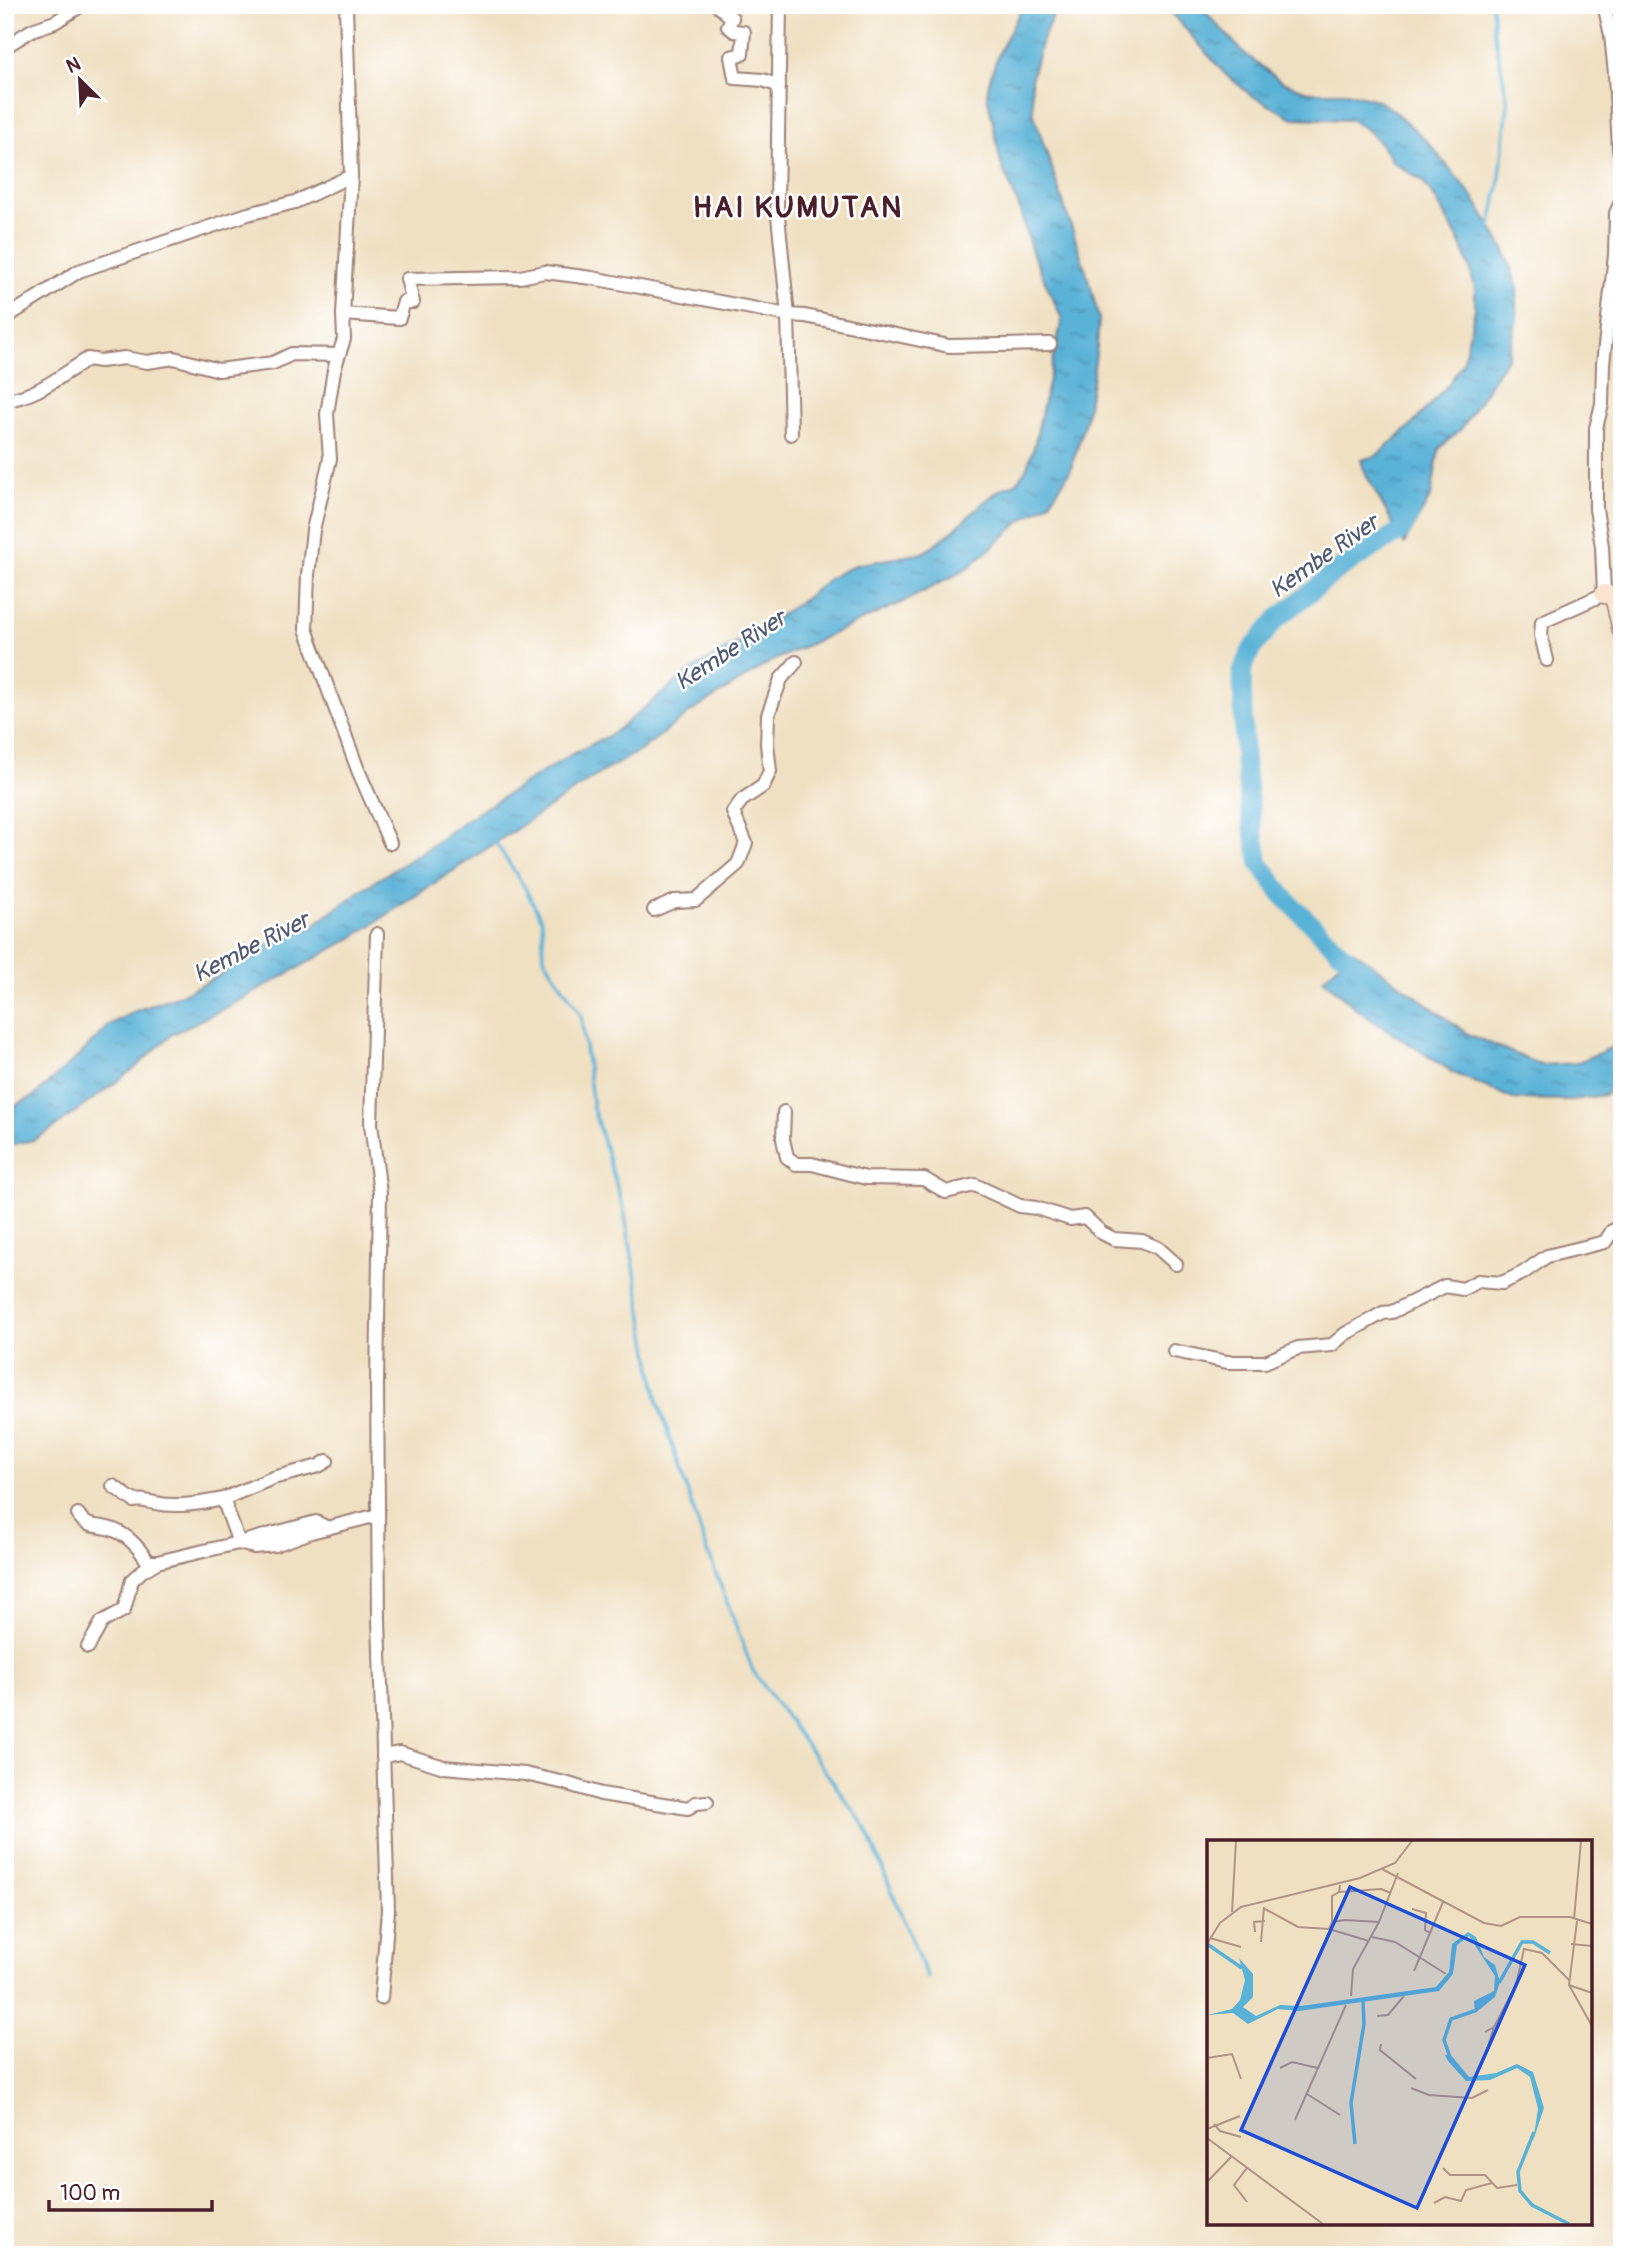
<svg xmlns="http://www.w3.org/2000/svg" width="1627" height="2260" viewBox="0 0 1627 2260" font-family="Pangolin,sans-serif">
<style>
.water{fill:url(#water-ripples);stroke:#526881;stroke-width:2}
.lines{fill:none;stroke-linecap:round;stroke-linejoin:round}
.stream{stroke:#5ab2d7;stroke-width:3.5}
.river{stroke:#5ab2d7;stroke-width:19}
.street-casing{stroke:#9d8076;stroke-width:16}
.secondary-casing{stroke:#9d8076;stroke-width:21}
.street{stroke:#fff;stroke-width:12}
.secondary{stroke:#fce5d0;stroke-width:18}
.labels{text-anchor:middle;stroke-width:5;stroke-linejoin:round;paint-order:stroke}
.water-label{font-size:24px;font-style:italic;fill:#505a70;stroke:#fff}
.district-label{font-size:30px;font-weight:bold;letter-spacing:2px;fill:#4a1f2b;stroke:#fff}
.inset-river{fill:none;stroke:#5ab2d7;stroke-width:3.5}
.inset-road{fill:none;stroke:#ae9386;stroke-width:2}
.view{fill:#1d4ed8;fill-opacity:0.15;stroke:#1d4ed8;stroke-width:3.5}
.inset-edge{fill:none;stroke:#4a1f2b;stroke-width:3.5}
</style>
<defs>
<pattern id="water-ripples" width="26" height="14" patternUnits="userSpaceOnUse" patternTransform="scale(1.75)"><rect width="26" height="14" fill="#5ab2d7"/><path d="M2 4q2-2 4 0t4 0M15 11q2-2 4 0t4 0" fill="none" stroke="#4c90af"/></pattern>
</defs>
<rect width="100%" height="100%" fill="#fff"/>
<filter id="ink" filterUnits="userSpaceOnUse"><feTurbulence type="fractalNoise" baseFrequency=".0143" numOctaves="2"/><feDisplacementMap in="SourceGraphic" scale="14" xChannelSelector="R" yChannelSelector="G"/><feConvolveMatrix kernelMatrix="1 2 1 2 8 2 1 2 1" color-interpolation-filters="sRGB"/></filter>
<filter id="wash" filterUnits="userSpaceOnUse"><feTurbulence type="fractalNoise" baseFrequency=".00686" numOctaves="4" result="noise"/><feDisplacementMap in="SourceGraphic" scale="28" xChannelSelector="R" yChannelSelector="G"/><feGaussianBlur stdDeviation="1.57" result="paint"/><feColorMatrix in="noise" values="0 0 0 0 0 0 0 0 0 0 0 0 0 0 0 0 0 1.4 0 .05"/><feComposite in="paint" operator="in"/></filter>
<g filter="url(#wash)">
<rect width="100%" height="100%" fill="#f0e0c2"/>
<g class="water">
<path d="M1024,5H1058L1042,40L1031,80L1033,112L1089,280L1099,319L1097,348L1086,418L1070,471L1050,502L1020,522L967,569L905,601L772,661L688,714L640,751L599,774L352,938L235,1003L172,1034L135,1068L51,1130L33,1140L5,1146V1111L34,1096L79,1056L109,1025L135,1011L185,993L220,975L255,950L311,927L364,888L427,849L467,819L572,754L612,734L689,672L773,620L803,600L831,577L855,565L923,553L953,531L984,502L1001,489L1016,483L1026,469L1034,447L1062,319L1032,252L1018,204L1001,164L987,94C991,64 1009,32 1024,5Z"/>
<polygon points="1165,5 1199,5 1244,53 1282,82 1311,92 1347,92 1376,100 1393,110 1426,140 1474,198 1505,251 1517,286 1517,319 1508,356 1461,429 1439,449 1431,496 1404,544 1365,473 1361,460 1376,456 1410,427 1448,385 1463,362 1475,309 1475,289 1469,265 1460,242 1433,195 1422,181 1393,162 1381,144 1367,130 1351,120 1293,118 1252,96 1224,73"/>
<polygon points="1353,950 1468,1034 1541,1065 1576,1063 1622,1043 1622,1086 1604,1095 1573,1100 1513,1099 1456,1074 1360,1012 1323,979"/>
</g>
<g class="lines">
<g class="stream">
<polyline points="1490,228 1499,185 1508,103 1494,32 1492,5"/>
<polyline points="493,839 524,886 542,921 544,958 581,1015 593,1108 624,1210 658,1402 703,1539 753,1671 866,1828 927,1978"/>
</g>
<polyline class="river" points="1366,972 1340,952 1284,897 1260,864 1252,824 1244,757 1242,672 1251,650 1277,619 1339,569 1401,531 1411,513"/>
</g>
</g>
<g filter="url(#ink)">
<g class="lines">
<defs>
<g id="street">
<polyline points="346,5 351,176 343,314 344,339 334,370 327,414 330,459 313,530 308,575 306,629 358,770 390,843"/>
<polyline points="717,5 732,18 728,26 734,31 744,32 742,54 731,57 735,78 763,80 779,86"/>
<polyline points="780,5 777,206 788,315 791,434"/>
<polyline points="1604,5 1611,35 1615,74 1619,149 1622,163"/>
<polyline points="5,47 32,30 55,22 82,5"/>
<polyline points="343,314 399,318 404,302 413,302 407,279 520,277 545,272 592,278 788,315 805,316 949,346 1050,344"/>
<polyline points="5,318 79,271 248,214 295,202 351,176"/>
<path d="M5,400C37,397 61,375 88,359L100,361L125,358L147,362L174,358L219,370L273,363L292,354L338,355"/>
<polyline points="1547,660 1541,635 1542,622 1604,594 1602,546 1596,509 1596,428 1602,404 1603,364 1615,255 1616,213 1622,200"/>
<polyline points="654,910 675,901 696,900 738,864 746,843 733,812 742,800 763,786 770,771 767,744 768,715 781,679 796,662"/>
<polyline points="377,934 371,1124 380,1193 377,1385 379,1619 388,1910 381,1998"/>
<polyline points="784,1112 783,1139 787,1157 796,1164 812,1164 866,1178 924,1179 946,1192 975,1185 1020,1206 1036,1208 1070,1219 1085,1217 1102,1233 1114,1239 1142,1241 1158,1248 1176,1264"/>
<polyline points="1174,1351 1227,1362 1265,1362 1298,1348 1332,1345 1345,1334 1383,1313 1392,1312 1445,1286 1463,1289 1478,1281 1502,1283 1523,1273 1547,1256 1605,1242 1612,1231 1622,1227"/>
<path d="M113,1486L134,1501C143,1499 147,1502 156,1503C177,1508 202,1503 223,1499L239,1543L316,1522L328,1528"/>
<polyline points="223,1499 273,1478 319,1466 327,1461"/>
<path d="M78,1514C87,1530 97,1524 111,1529C127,1534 140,1549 148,1562H157"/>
<polyline points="88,1647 102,1622 124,1610 132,1580 142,1571 157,1562 238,1543 254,1547 275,1545 311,1532 378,1515"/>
<polyline points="383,1756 400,1753 444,1767 525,1774 565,1783 601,1794 688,1808 696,1803 707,1802"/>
</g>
<polyline id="secondary" points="1604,594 1614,596 1622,631"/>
</defs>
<use href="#street" class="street-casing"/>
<use href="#secondary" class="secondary-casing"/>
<use href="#street" class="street"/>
<use href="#secondary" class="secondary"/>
</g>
</g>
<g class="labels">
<g class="water-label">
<text transform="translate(1324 556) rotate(-35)" y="8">Kembe River</text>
<text transform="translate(730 650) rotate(-33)" y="8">Kembe River</text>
<text transform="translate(251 947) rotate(-27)" y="8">Kembe River</text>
</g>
<g class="district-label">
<text x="798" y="217">HAI KUMUTAN</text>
</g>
</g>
<g transform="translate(1207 1840)">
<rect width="385" height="385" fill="#f0e0c2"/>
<path d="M261,92L269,97L277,117L288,125L293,142L288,157L268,173L267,161L287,151L288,136L262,96L250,105L246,134L232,151L92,171L71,169L41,184L26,173L0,175L25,169L33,160L38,140L32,118L46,134V157L36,167L49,176L73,165L94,166L229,147L242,132L245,104ZM243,214L262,237L289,233L310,224L326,232L337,268L326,301L331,269L323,237L310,228L283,240L259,241L241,221L238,215Z" fill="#5ab2d7"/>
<path class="inset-river" d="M0,104L35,128M292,143L315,102H326L343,113M243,217L237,200L244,179L270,170M327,292L311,332L313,351L325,365L362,384M148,304L144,263L157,184L156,161"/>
<path class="inset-road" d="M175,29L277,83L294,86L313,77H363L385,84M132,52L174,49L184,53M58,69L91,87L122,89L125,82L138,80L172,82M205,69L219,73L218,90L223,93M25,72L29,1M367,79L374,1M370,81L362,145L385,186M125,82V56L132,52L133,45M122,89L162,101M48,92L47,82L58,81M165,97L188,102L239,134M3,98L34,107M54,102L57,67M0,104L13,83L34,67L153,38L188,23L205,1M364,104L385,106M207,131L236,62M362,145L385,153M144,156L146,129L172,82L191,33M170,176L181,175L197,156M278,192L287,187L309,145L317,109L335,113L363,141M174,204L173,210L209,239M278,216L287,187M0,218L25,214L34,239M73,228L85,222L111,228M204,248L222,255L265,258L281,250M100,254L133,275M88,280L139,165M7,284L13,291L34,297M0,289L33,276M0,298L116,384M40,328L27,345L40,362M236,328L243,335H278L290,348L310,345M0,342L25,316M227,363L238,357L254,361L259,350L285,343"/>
<path class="view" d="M143,47L318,125L210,368L34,290Z"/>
<rect width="385" height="385" class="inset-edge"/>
</g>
<rect width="1627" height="2260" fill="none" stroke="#fff" stroke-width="28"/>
<g transform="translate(80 80) rotate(336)" stroke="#ffffff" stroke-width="5" paint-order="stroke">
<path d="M0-5L12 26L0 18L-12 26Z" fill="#4a1f2b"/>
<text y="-10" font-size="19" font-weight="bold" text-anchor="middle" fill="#4a1f2b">N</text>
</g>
<path d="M49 2200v10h163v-10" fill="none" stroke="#4a1f2b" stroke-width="3.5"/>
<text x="60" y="2200" font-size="21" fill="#4a1f2b" stroke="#ffffff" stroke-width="5" paint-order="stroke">100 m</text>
</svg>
